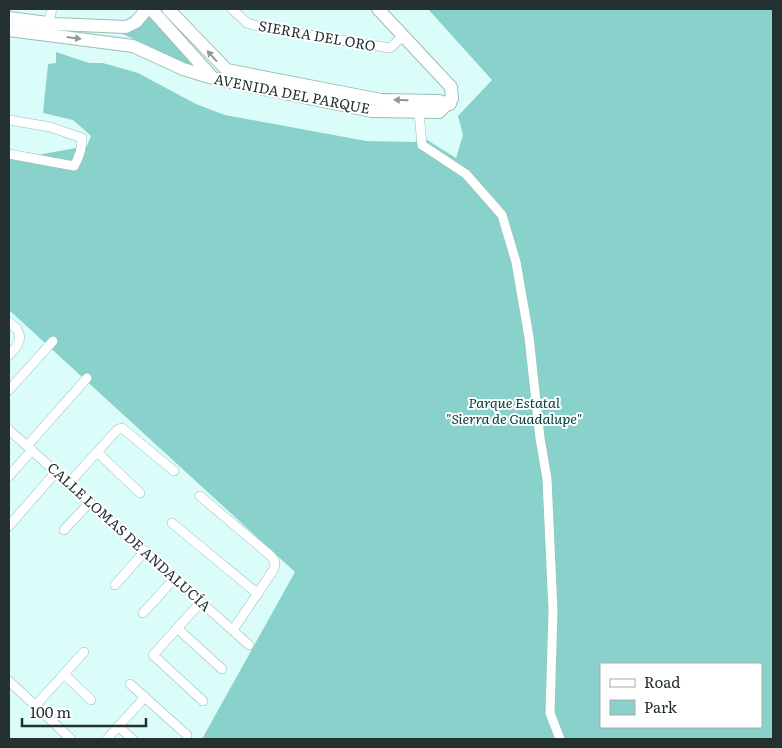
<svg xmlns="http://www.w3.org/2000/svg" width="782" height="748" viewBox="0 0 782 748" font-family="Literata,serif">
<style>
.green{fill:#89d2cb;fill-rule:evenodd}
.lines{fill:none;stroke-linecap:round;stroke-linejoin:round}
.street-casing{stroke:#9cbcb8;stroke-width:10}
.secondary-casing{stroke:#9cbcb8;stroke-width:14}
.street{stroke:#fff;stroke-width:9}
.secondary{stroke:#fff;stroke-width:12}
.oneway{fill:#929898}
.labels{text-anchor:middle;stroke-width:4;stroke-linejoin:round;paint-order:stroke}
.street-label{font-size:14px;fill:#243130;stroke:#fff}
.park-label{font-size:14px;font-style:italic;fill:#01413d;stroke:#fff}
</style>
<rect width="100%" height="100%" fill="#dbfdf9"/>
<g class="green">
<polygon points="150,9 204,72 123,34 139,25"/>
<path d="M428,9H773V739H202L295,572L9,310V158L15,159L87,146L91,136L73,120L43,113L48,64L56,63V52L89,63H103L138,73L196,104L225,115L366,141L414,142L424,138L456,158L463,135L458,116L492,80ZM601,664H761V727H601Z"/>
</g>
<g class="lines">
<defs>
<g id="street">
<polyline points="232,9 247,23 261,27 390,48 403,36"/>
<polyline points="47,28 52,9"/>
<polyline points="419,112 422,145 466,174 502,215 516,262 529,337 540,438 547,479 553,611 550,713 560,739"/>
<path d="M9,120L50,127L82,138C82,147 79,158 74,166L9,154"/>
<polyline points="9,322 17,329 20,337 17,346 9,355"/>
<polyline points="9,390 53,341"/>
<polyline points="9,430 249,645"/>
<polyline points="27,446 87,378"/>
<polyline points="97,452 140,493"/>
<polyline points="9,476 32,450"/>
<polyline points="69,483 117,430 122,428 174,471"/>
<polyline points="200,496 271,556 275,562 274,569 233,630"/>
<polyline points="172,523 258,594"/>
<polyline points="9,526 56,472"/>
<polyline points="64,530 90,502"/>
<polyline points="115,585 145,551"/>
<polyline points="201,602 153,655 203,701"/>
<polyline points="143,613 175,578"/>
<polyline points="177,628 222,669"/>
<polyline points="64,674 91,700"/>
<polyline points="9,681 71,739"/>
<polyline points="130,684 187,735"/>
<polyline points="35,706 84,652"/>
<polyline points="118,726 132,739"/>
<polyline points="107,739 145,697"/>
</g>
<g id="secondary">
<polyline points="151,9 212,77"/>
<polyline points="168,9 227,70 381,100 439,101 450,104"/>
<polyline points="9,18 55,24 126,27 136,22 147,9"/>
<polyline points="9,30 133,46 183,69 216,79 372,111 439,112 452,99 451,87 378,9"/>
</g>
</defs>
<use href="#street" class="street-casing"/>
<use href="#secondary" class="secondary-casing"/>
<use href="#street" class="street"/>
<use href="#secondary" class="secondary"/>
</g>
<defs><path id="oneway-solid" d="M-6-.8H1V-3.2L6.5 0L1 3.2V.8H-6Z" transform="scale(1.25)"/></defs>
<g class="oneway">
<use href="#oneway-solid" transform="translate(74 38) rotate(7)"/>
<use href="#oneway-solid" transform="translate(212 56) rotate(-132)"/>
<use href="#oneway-solid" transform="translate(401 100) rotate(-179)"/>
</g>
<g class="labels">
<g class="street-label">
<text transform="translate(317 36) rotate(10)" y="5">SIERRA DEL ORO</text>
<text transform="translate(292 94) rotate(11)" y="5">AVENIDA DEL PARQUE</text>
<text transform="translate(129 537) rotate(42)" y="5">CALLE LOMAS DE ANDALUCÍA</text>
</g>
<g class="park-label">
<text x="514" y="408">Parque Estatal<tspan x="514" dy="16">"Sierra de Guadalupe"</tspan></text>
</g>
</g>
<rect width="782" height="748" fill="none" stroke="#243130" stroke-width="20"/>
<rect x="600" y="663" width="162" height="65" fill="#ffffff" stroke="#a7adac"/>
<rect x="610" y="679" width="25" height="8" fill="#ffffff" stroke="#a7adac"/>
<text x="644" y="688" font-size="15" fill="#243130">Road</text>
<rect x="610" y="700" width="25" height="15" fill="#89d2cb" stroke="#a7adac"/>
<text x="644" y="713" font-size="15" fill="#243130">Park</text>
<path d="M22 718v8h124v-8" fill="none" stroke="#243130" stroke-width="2.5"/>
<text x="30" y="718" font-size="15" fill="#243130" stroke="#ffffff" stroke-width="4" paint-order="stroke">100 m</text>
</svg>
